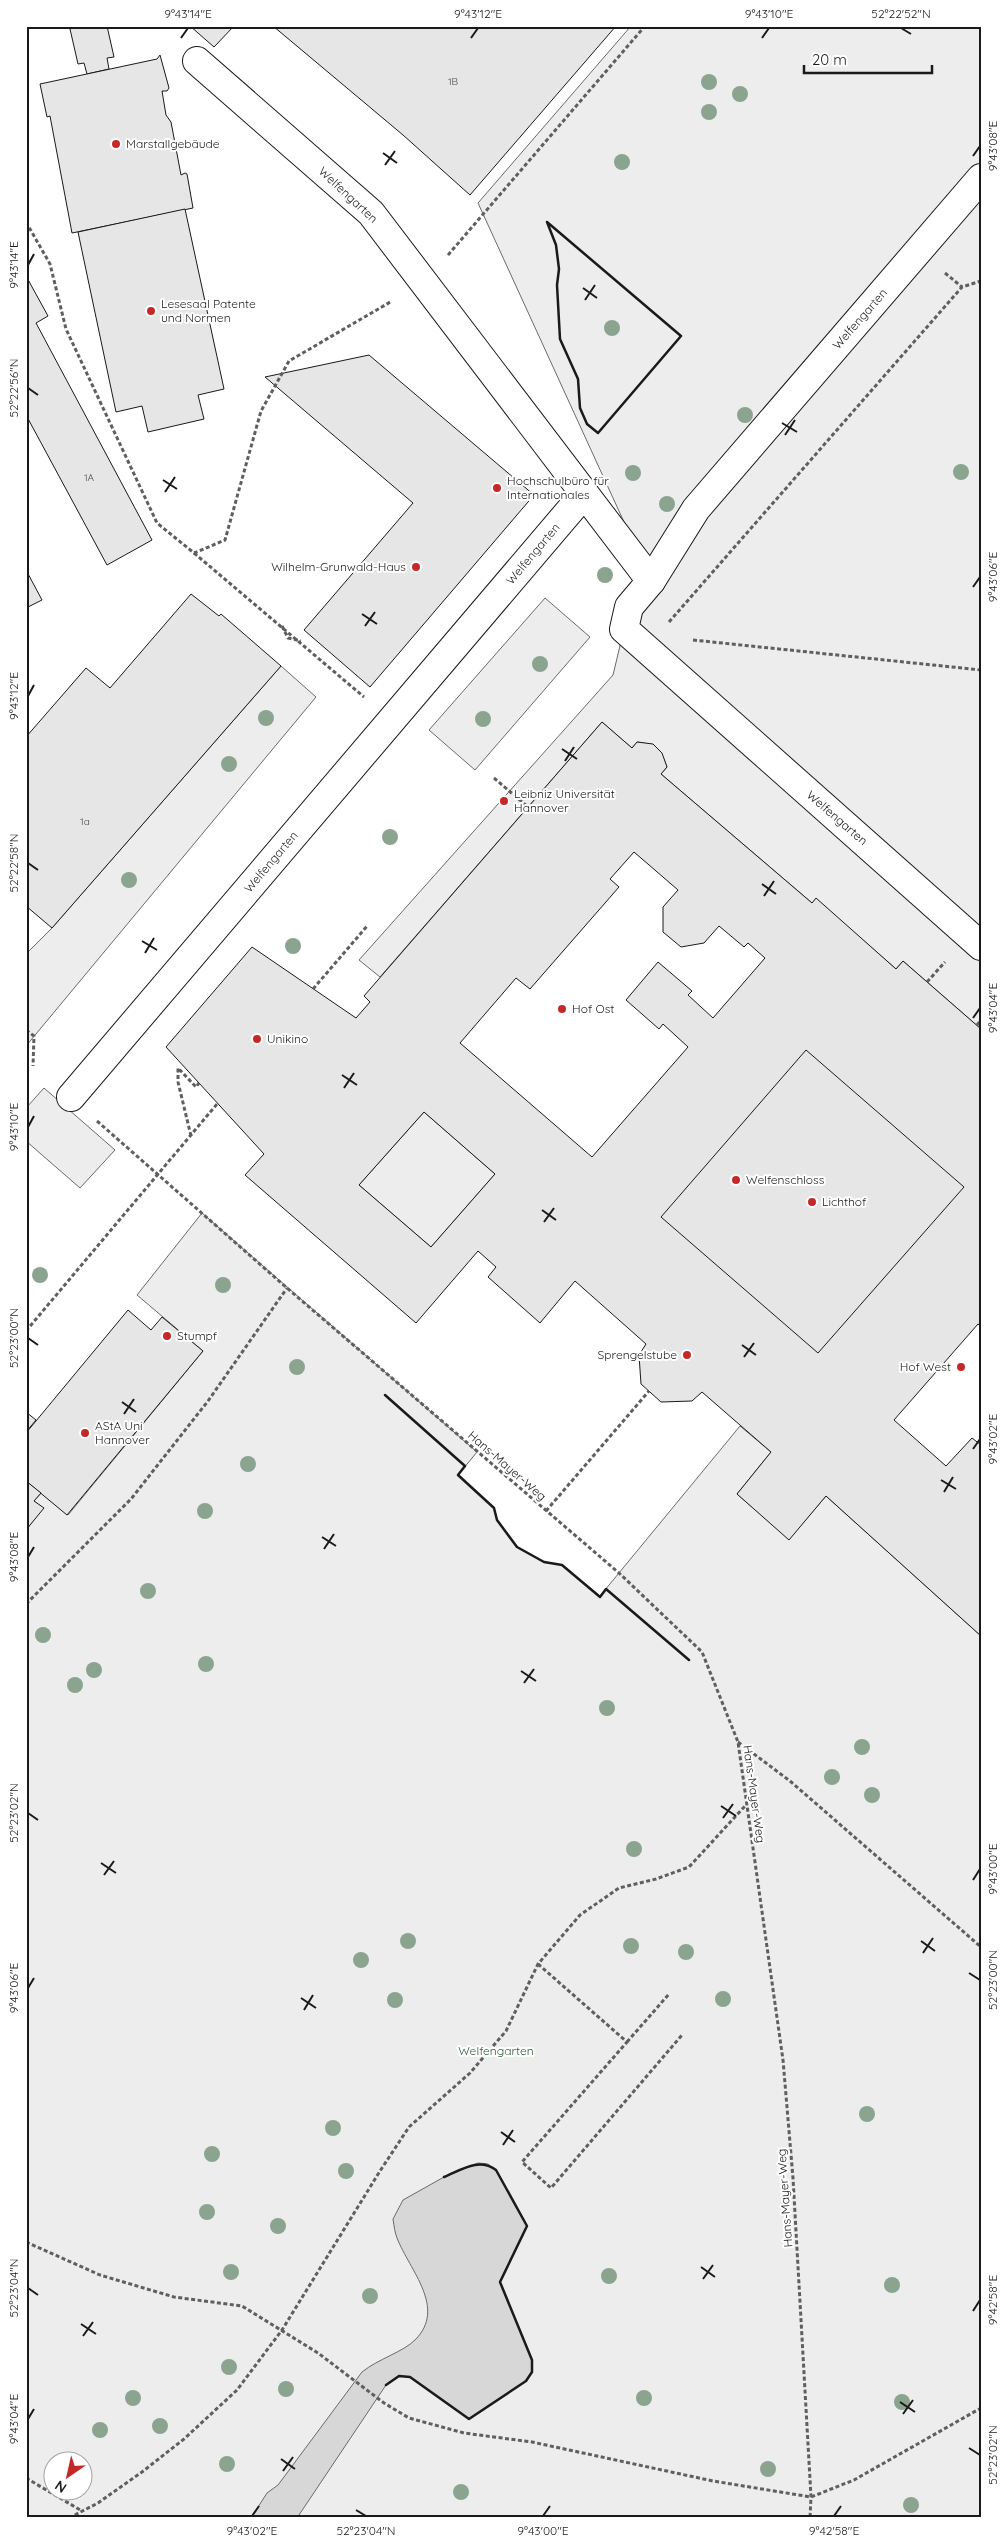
<svg xmlns="http://www.w3.org/2000/svg" width="1007" height="2544" viewBox="0 0 1007 2544" font-family="Quicksand,sans-serif">
<style>
.green{fill:#ededed;stroke:#6a6a6a;fill-rule:evenodd}
.water{fill:#d7d7d7;stroke:#6a6a6a}
.building{fill:#e6e6e6;stroke:#1a1a1a;fill-rule:evenodd}
.lines{fill:none;stroke-linecap:round;stroke-linejoin:round}
.minor-casing{stroke:#1a1a1a;stroke-width:30}
.path{stroke:#5f5f5f;stroke-width:3;stroke-dasharray:4 2.5;stroke-linecap:butt}
.minor{stroke:#fff;stroke-width:28}
.wall{stroke:#1a1a1a;stroke-width:2.5}
.tree{fill:#8aa48f}
.ticks{fill:none;stroke:#1a1a1a;stroke-width:2}
.poi-dot{fill:#c62828;stroke:#fff;stroke-width:2}
.labels{text-anchor:middle;stroke-width:4;stroke-linejoin:round;paint-order:stroke}
.number-label{font-size:10px;fill:#4d4d4d}
.poi-label{font-size:12px;fill:#1a1a1a;stroke:#fff;text-anchor:start}
.street-label{font-size:12px;fill:#1a1a1a;stroke:#fff}
.park-label{font-size:12px;fill:#2b5a34;stroke:#fff}
.neatline{fill:none;stroke:#1a1a1a;stroke-width:2}
.ticks-label{font-size:12px;text-anchor:middle;fill:#1a1a1a}
</style>
<rect width="100%" height="100%" fill="#fff"/>
<g class="green">
<path d="M631,26H981V1029L903,961L896,969L816,899L812,903L661,774L667,767C661,749 655,744 637,742L632,748L602,722L380,977L359,960L613,675L624,629L651,581L478,203Z"/>
<polygon points="545,598 590,637 475,770 429,730"/>
<polygon points="281,666 316,697 26,1046 26,954 52,928"/>
<polygon points="44,1088 115,1150 80,1188 26,1141 26,1108"/>
<polygon points="424,1112 495,1174 431,1247 359,1185"/>
<path d="M202,1213L477,1452L458,1475L494,1508L497,1520L517,1547L544,1562L562,1565L600,1596L740,1426L771,1452L737,1494L789,1539L826,1496L981,1636V2518H26V1530L43,1508L34,1501L41,1493L68,1515L203,1351L137,1295ZM52,2462H82V2492H52Z"/>
</g>
<path class="water" d="M478,2163L488,2164L496,2170L527,2226L500,2282L532,2360V2372L526,2381L469,2419L410,2377L399,2376L386,2385L297,2518H251L267,2493L278,2485L362,2372C378,2359 403,2352 415,2340C447,2308 410,2271 397,2238C395,2233 394,2226 393,2219L403,2200L444,2177Z"/>
<g class="building">
<polygon points="78,26 107,26 114,57 107,58 109,69 87,74 84,63 78,64 70,29"/>
<polygon points="190,26 234,26 214,47"/>
<polygon points="273,26 616,26 470,195 403,135"/>
<polygon points="160,55 169,88 167,91 162,91 166,115 171,122 181,175 185,173 187,174 193,208 72,233 50,116 47,117 40,84 157,59"/>
<polygon points="185,209 224,389 198,395 204,419 148,432 142,406 116,412 78,232"/>
<polygon points="26,276 48,316 36,323 152,540 107,565 26,415"/>
<polygon points="369,355 534,495 370,687 304,630 413,503 265,377"/>
<polygon points="26,570 42,600 26,608"/>
<polygon points="191,594 219,616 221,614 281,666 52,928 26,906 26,737 86,668 110,688"/>
<path d="M602,722L632,748L637,742L653,744L662,753L667,767L661,774L812,903L816,898L896,969L903,961L981,1029V1326L978,1324L894,1420L946,1466L972,1438L981,1445V1636L826,1496L789,1540L737,1494L771,1452L702,1392L692,1401L661,1402L641,1384L639,1355L646,1344L575,1281L540,1323L488,1277L496,1267L478,1251L416,1323L245,1175L264,1154L166,1047L252,947L356,1018L370,1002L364,996ZM634,852L678,890L663,907V932L681,947L704,943L719,926L744,947L748,943L765,958L713,1018L688,995L692,991L658,962L626,1000L659,1029L663,1024L688,1047L592,1157L460,1043L516,978L530,989L619,887L610,879ZM424,1112L495,1174L431,1247L359,1185Z"/>
<polygon points="806,1050 964,1187 818,1353 661,1217"/>
<polygon points="128,1310 151,1330 162,1317 203,1351 67,1515 26,1481 26,1433"/>
<polygon points="26,1412 36,1420 26,1432"/>
<polygon points="26,1481 41,1493 34,1501 44,1508 26,1530"/>
</g>
<g class="lines">
<defs>
<g id="minor">
<polyline points="197,61 371,213 651,581"/>
<polyline points="981,178 696,509 651,581 629,607 624,629 981,946"/>
<polyline points="71,1097 584,494"/>
</g>
</defs>
<use href="#minor" class="minor-casing"/>
<g class="path">
<polyline points="26,222 50,264 66,329 157,523 194,553 225,540 261,411 289,361 392,301"/>
<polyline points="448,255 645,26"/>
<polyline points="945,273 962,287"/>
<polyline points="194,553 364,697"/>
<polyline points="669,622 962,287 981,281"/>
<polyline points="282,626 288,638 301,641"/>
<polyline points="693,640 981,670"/>
<polyline points="494,778 528,807"/>
<polyline points="927,982 945,962"/>
<polyline points="313,989 368,925"/>
<polyline points="977,1025 981,1020"/>
<polyline points="26,1030 34,1036 33,1066"/>
<polyline points="97,1121 287,1288 619,1573 702,1652 738,1742 783,2060 793,2178 811,2497 810,2518"/>
<polyline points="191,1136 178,1082 178,1068 196,1087 199,1083"/>
<polyline points="26,1331 217,1104"/>
<polyline points="546,1511 649,1391"/>
<polyline points="26,1604 131,1499 208,1401 287,1288"/>
<polyline points="738,1742 790,1781 981,1947"/>
<polyline points="538,1964 627,2042 522,2162 551,2188 682,2035"/>
<polyline points="627,2042 669,1994"/>
<polyline points="26,2242 100,2275 174,2297 242,2306 318,2353 384,2403 409,2418 464,2433 532,2442 713,2481 811,2497 854,2480 981,2408"/>
<polyline points="26,2478 82,2511"/>
<polyline points="69,2518 98,2503 142,2472 184,2439 237,2390 282,2330 380,2171 409,2127 470,2073 506,2031 538,1964 580,1915 619,1888 656,1879 689,1867 745,1806"/>
</g>
<use href="#minor" class="minor"/>
<g class="wall">
<polygon points="547,222 681,336 598,433 587,424 580,408 578,379 560,339 557,285 559,269 556,245"/>
<polyline points="385,1395 465,1466 458,1475 494,1508 497,1520 517,1547 544,1562 562,1565 600,1597 606,1589 689,1660"/>
<path d="M386,2385L399,2376L410,2377L469,2419L526,2381L532,2372V2360L500,2282L527,2226L496,2170C479,2157 461,2170 444,2177"/>
</g>
</g>
<g class="tree">
<circle cx="709" cy="82" r="8"/>
<circle cx="740" cy="94" r="8"/>
<circle cx="709" cy="112" r="8"/>
<circle cx="622" cy="162" r="8"/>
<circle cx="612" cy="328" r="8"/>
<circle cx="745" cy="415" r="8"/>
<circle cx="961" cy="472" r="8"/>
<circle cx="633" cy="473" r="8"/>
<circle cx="667" cy="504" r="8"/>
<circle cx="605" cy="575" r="8"/>
<circle cx="540" cy="664" r="8"/>
<circle cx="266" cy="718" r="8"/>
<circle cx="483" cy="719" r="8"/>
<circle cx="229" cy="764" r="8"/>
<circle cx="390" cy="837" r="8"/>
<circle cx="129" cy="880" r="8"/>
<circle cx="293" cy="946" r="8"/>
<circle cx="40" cy="1275" r="8"/>
<circle cx="223" cy="1285" r="8"/>
<circle cx="297" cy="1367" r="8"/>
<circle cx="248" cy="1464" r="8"/>
<circle cx="205" cy="1511" r="8"/>
<circle cx="148" cy="1591" r="8"/>
<circle cx="43" cy="1635" r="8"/>
<circle cx="206" cy="1664" r="8"/>
<circle cx="94" cy="1670" r="8"/>
<circle cx="75" cy="1685" r="8"/>
<circle cx="607" cy="1708" r="8"/>
<circle cx="862" cy="1747" r="8"/>
<circle cx="832" cy="1777" r="8"/>
<circle cx="872" cy="1795" r="8"/>
<circle cx="634" cy="1849" r="8"/>
<circle cx="408" cy="1941" r="8"/>
<circle cx="631" cy="1946" r="8"/>
<circle cx="686" cy="1952" r="8"/>
<circle cx="361" cy="1960" r="8"/>
<circle cx="723" cy="1999" r="8"/>
<circle cx="395" cy="2000" r="8"/>
<circle cx="867" cy="2114" r="8"/>
<circle cx="333" cy="2128" r="8"/>
<circle cx="212" cy="2154" r="8"/>
<circle cx="346" cy="2171" r="8"/>
<circle cx="207" cy="2212" r="8"/>
<circle cx="278" cy="2226" r="8"/>
<circle cx="231" cy="2272" r="8"/>
<circle cx="609" cy="2276" r="8"/>
<circle cx="892" cy="2285" r="8"/>
<circle cx="370" cy="2296" r="8"/>
<circle cx="229" cy="2367" r="8"/>
<circle cx="286" cy="2389" r="8"/>
<circle cx="133" cy="2398" r="8"/>
<circle cx="644" cy="2398" r="8"/>
<circle cx="902" cy="2402" r="8"/>
<circle cx="160" cy="2426" r="8"/>
<circle cx="100" cy="2430" r="8"/>
<circle cx="227" cy="2464" r="8"/>
<circle cx="768" cy="2469" r="8"/>
<circle cx="461" cy="2492" r="8"/>
<circle cx="911" cy="2505" r="8"/>
</g>
<path class="ticks" d="M901,28L911,34M181,38L188,28M471,38L478,28M762,38L769,28M383,153L397,163M973,156L980,146M385,165L395,151M28,265L34,254M583,288L597,298M585,300L595,285M28,388L38,395M782,423L797,432M785,435L795,420M163,480L177,489M165,492L175,477M973,587L980,577M362,614L377,624M365,626L375,612M28,696L34,685M562,749L577,759M565,761L574,747M28,863L38,870M762,884L776,894M764,896L774,881M142,941L157,950M145,953L154,938M973,1018L980,1008M342,1075L357,1085M344,1088L354,1073M28,1127L34,1116M542,1210L556,1220M544,1222L554,1208M28,1338L38,1345M742,1345L756,1355M744,1357L754,1343M122,1402L136,1412M124,1414L134,1399M973,1449L980,1439M941,1480L956,1489M944,1492L953,1477M322,1537L336,1546M324,1549L334,1534M28,1557L34,1547M521,1671L536,1681M524,1683L534,1669M721,1806L736,1816M28,1813L38,1820M723,1818L733,1804M101,1863L116,1873M104,1875L114,1861M973,1880L980,1869M921,1941L935,1951M923,1953L933,1938M969,1973L980,1980M28,1988L34,1978M301,1998L316,2008M304,2010L313,1995M501,2132L515,2142M503,2145L513,2130M701,2267L715,2277M703,2279L713,2265M28,2288L38,2295M973,2311L980,2300M81,2324L96,2334M83,2336L93,2322M900,2402L915,2412M903,2414L913,2400M28,2419L34,2409M969,2448L980,2455M281,2459L295,2469M283,2471L293,2457M356,2510L366,2516M252,2516L259,2506M543,2516L550,2506M834,2516L841,2506"/>
<g class="poi-dot">
<circle cx="116" cy="144" r="5"/>
<circle cx="151" cy="311" r="5"/>
<circle cx="497" cy="488" r="5"/>
<circle cx="416" cy="567" r="5"/>
<circle cx="504" cy="801" r="5"/>
<circle cx="562" cy="1009" r="5"/>
<circle cx="257" cy="1039" r="5"/>
<circle cx="736" cy="1180" r="5"/>
<circle cx="812" cy="1202" r="5"/>
<circle cx="167" cy="1336" r="5"/>
<circle cx="687" cy="1355" r="5"/>
<circle cx="961" cy="1367" r="5"/>
<circle cx="85" cy="1433" r="5"/>
</g>
<g class="labels">
<g class="number-label">
<text x="453" y="85">1B</text>
<text x="89" y="481">1A</text>
<text x="85" y="825">1a</text>
</g>
<g class="poi-label">
<text x="126" y="148">Marstallgebäude</text>
<text x="161" y="308">Lesesaal Patente<tspan x="161" dy="14">und Normen</tspan></text>
<text x="507" y="485">Hochschulbüro für<tspan x="507" dy="14">Internationales</tspan></text>
<text x="406" y="571" text-anchor="end">Wilhelm-Grunwald-Haus</text>
<text x="514" y="798">Leibniz Universität<tspan x="514" dy="14">Hannover</tspan></text>
<text x="572" y="1013">Hof Ost</text>
<text x="267" y="1043">Unikino</text>
<text x="746" y="1184">Welfenschloss</text>
<text x="822" y="1206">Lichthof</text>
<text x="177" y="1340">Stumpf</text>
<text x="677" y="1359" text-anchor="end">Sprengelstube</text>
<text x="951" y="1371" text-anchor="end">Hof West</text>
<text x="95" y="1430">AStA Uni<tspan x="95" dy="14">Hannover</tspan></text>
</g>
<g class="street-label">
<text transform="translate(348 195) rotate(43)" y="4">Welfengarten</text>
<text transform="translate(860 319) rotate(-49)" y="4">Welfengarten</text>
<text transform="translate(533 554) rotate(-50)" y="4">Welfengarten</text>
<text transform="translate(837 818) rotate(41)" y="4">Welfengarten</text>
<text transform="translate(271 862) rotate(-50)" y="4">Welfengarten</text>
<text transform="translate(507 1466) rotate(41)" y="4">Hans-Mayer-Weg</text>
<text transform="translate(754 1794) rotate(82)" y="4">Hans-Mayer-Weg</text>
<text transform="translate(785 2198) rotate(-94)" y="4">Hans-Mayer-Weg</text>
</g>
<g class="park-label">
<text x="496" y="2055">Welfengarten</text>
</g>
</g>
<rect width="1007" height="2544" fill="none" stroke="#ffffff" stroke-width="55"/>
<g transform="translate(68 2476) rotate(214)"><circle r="24" fill="#ffffff" stroke="#a3a3a3"/>
<path d="M0-4L9 19L0 12L-9 19Z" fill="#c62828"/>
<text y="-8" font-size="14" font-weight="bold" text-anchor="middle" fill="#1a1a1a">N</text>
</g>
<path d="M804 65v8h128v-8" fill="none" stroke="#1a1a1a" stroke-width="2.5"/>
<text x="812" y="65" font-size="15" fill="#1a1a1a" stroke="#ffffff" stroke-width="4" paint-order="stroke">20 m</text>
<rect x="28" y="28" width="952" height="2488" class="neatline"/>
<g class="ticks-label">
<text x="188" y="18">9°43'14"E</text>
<text x="478" y="18">9°43'12"E</text>
<text x="769" y="18">9°43'10"E</text>
<text x="901" y="18">52°22'52"N</text>
<text transform="translate(993 146) rotate(-90)" y="4">9°43'08"E</text>
<text transform="translate(14 265) rotate(-90)" y="4">9°43'14"E</text>
<text transform="translate(14 388) rotate(-90)" y="4">52°22'56"N</text>
<text transform="translate(993 577) rotate(-90)" y="4">9°43'06"E</text>
<text transform="translate(14 696) rotate(-90)" y="4">9°43'12"E</text>
<text transform="translate(14 863) rotate(-90)" y="4">52°22'58"N</text>
<text transform="translate(993 1008) rotate(-90)" y="4">9°43'04"E</text>
<text transform="translate(14 1127) rotate(-90)" y="4">9°43'10"E</text>
<text transform="translate(14 1338) rotate(-90)" y="4">52°23'00"N</text>
<text transform="translate(993 1439) rotate(-90)" y="4">9°43'02"E</text>
<text transform="translate(14 1557) rotate(-90)" y="4">9°43'08"E</text>
<text transform="translate(14 1813) rotate(-90)" y="4">52°23'02"N</text>
<text transform="translate(993 1869) rotate(-90)" y="4">9°43'00"E</text>
<text transform="translate(993 1980) rotate(-90)" y="4">52°23'00"N</text>
<text transform="translate(14 1988) rotate(-90)" y="4">9°43'06"E</text>
<text transform="translate(14 2288) rotate(-90)" y="4">52°23'04"N</text>
<text transform="translate(993 2300) rotate(-90)" y="4">9°42'58"E</text>
<text transform="translate(14 2419) rotate(-90)" y="4">9°43'04"E</text>
<text transform="translate(993 2455) rotate(-90)" y="4">52°23'02"N</text>
<text x="252" y="2535">9°43'02"E</text>
<text x="366" y="2535">52°23'04"N</text>
<text x="543" y="2535">9°43'00"E</text>
<text x="834" y="2535">9°42'58"E</text>
</g>
</svg>
